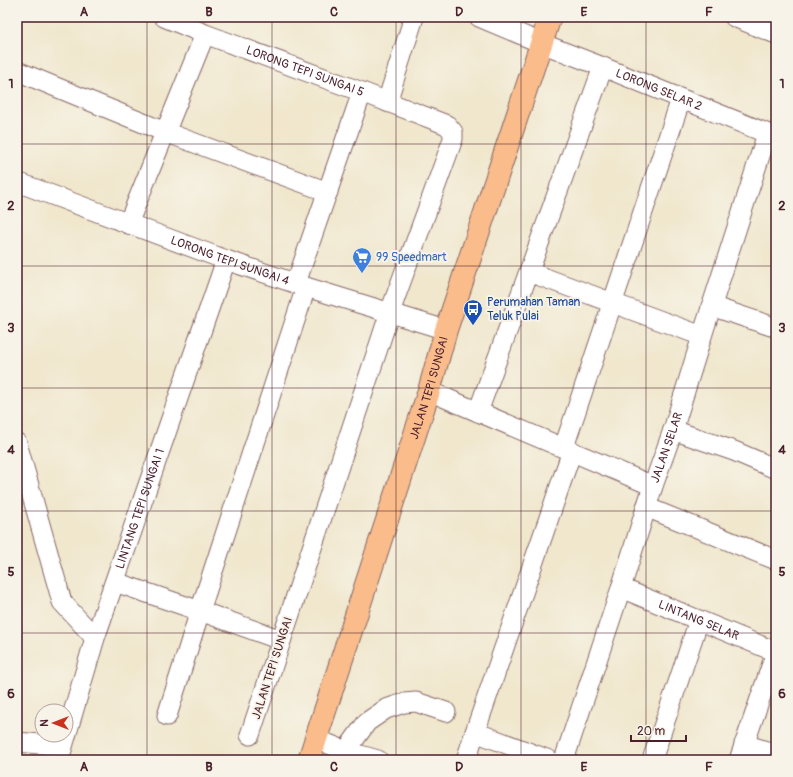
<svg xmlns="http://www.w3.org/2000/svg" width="793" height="777" viewBox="0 0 793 777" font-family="Pangolin,sans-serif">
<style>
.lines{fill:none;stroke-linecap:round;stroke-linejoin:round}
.minor-casing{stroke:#846564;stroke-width:21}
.major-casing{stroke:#846564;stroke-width:24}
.minor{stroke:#fff;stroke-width:19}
.major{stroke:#fabc8b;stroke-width:22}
.grid{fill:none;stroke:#4a1f2b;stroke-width:1;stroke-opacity:0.55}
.labels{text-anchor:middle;stroke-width:4;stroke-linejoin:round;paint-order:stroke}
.street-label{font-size:12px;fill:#4a1f2b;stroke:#f7f3e8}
.shop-label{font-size:12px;fill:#366cbe;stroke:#f7f3e8;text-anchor:start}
.transit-label{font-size:12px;fill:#164399;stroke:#f7f3e8;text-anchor:start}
.neatline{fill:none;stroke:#4a1f2b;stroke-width:1.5}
.grid-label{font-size:13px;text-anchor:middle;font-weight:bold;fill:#4a1f2b}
</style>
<rect width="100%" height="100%" fill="#f7f3e8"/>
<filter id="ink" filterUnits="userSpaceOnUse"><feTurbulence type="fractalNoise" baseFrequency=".025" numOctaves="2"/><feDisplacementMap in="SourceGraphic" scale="8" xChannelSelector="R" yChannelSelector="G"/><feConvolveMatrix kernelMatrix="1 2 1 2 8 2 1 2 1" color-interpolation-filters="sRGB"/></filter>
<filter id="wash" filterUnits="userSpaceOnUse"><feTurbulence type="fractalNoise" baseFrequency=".012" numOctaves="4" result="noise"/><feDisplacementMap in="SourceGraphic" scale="16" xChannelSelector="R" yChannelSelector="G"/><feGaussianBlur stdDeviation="0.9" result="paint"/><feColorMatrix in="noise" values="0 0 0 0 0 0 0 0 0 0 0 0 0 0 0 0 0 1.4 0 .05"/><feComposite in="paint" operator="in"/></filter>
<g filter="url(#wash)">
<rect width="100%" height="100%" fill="#f0e7cd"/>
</g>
<g filter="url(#ink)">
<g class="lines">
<defs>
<g id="minor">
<path id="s1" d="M164,17L205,34L362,92L447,125L453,132V139L390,312L250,735"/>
<path id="s2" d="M479,17L541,43L603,67L776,137"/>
<polyline points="734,17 776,34"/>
<polyline points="17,71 165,132 328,192"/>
<polyline points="387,102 414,17"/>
<path id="s3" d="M17,182L226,260L306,287L446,330"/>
<polyline points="128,224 205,34"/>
<polyline points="529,272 702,336"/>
<polyline points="296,283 362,92"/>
<polyline points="711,306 771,326 776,326"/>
<polyline points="429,391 653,486"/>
<polyline points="478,412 603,67"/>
<polyline points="673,430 734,451 776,469"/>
<polyline points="17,443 62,602 95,638"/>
<polyline points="564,447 681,99"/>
<polyline points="646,507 776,560"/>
<polyline points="115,582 200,611 281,640"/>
<path id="s4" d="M621,588L776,652"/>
<polyline points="167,716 200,611 306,287"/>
<polyline points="475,732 549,760"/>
<polyline points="316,739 346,751 378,760"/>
<polyline points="17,742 63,746"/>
<polyline points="744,744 776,754"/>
<polyline points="346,751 367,722 386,709 404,703 416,702 446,712"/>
<path id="s5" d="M59,760L95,638L226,260"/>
<polyline points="466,760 475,732 572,451"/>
<path id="s6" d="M564,760L621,588L653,486L673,430L702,336L767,134"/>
<polyline points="652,760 699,620"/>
<polyline points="739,760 776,652"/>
</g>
<g id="major">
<path id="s7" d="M309,760L429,391L446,330L550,17"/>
</g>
</defs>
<use href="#minor" class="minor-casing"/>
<use href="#major" class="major-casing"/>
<use href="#minor" class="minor"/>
<use href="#major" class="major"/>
</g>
</g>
<path class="grid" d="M147,17V760M272,17V760M396,17V760M521,17V760M646,17V760M17,144H776M17,266H776M17,388H776M17,511H776M17,633H776"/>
<defs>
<symbol id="supermarket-pin" viewBox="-11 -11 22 30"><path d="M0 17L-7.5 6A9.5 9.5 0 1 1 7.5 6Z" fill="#3f7fe0" stroke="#f7f3e8"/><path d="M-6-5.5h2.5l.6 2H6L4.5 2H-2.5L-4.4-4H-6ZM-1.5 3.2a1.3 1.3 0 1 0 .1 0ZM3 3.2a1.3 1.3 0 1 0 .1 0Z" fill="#fff"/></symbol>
<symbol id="bus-pin" viewBox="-11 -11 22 30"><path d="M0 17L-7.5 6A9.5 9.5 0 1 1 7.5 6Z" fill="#1a4fb4" stroke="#f7f3e8"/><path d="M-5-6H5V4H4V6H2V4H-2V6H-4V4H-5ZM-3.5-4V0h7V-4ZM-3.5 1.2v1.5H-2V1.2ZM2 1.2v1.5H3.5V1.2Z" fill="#fff"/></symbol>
</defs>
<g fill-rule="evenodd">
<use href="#supermarket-pin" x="351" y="246" width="22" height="30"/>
<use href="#bus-pin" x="462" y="298" width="22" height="30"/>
</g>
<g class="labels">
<g class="street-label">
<text dy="4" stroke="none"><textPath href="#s1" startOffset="151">LORONG TEPI SUNGAI 5</textPath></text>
<text dy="4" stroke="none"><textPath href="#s2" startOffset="194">LORONG SELAR 2</textPath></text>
<text dy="4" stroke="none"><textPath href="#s3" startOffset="227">LORONG TEPI SUNGAI 4</textPath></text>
<text dy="4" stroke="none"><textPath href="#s7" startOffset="391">JALAN TEPI SUNGAI</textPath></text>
<text dy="4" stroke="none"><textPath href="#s6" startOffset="329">JALAN SELAR</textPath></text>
<text dy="4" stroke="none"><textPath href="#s5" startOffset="264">LINTANG TEPI SUNGAI 1</textPath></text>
<text dy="4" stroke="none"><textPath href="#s4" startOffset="84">LINTANG SELAR</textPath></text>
<text transform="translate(272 668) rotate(-72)" y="4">JALAN TEPI SUNGAI</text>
</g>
<g class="shop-label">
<text x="376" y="261">99 Speedmart</text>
</g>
<g class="transit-label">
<text x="487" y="306">Perumahan Taman<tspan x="487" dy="14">Teluk Pulai</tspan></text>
</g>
</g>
<rect width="793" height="777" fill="none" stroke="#f7f3e8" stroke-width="44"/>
<g transform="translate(54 723) rotate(270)"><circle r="19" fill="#f7f3e8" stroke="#b29e9c"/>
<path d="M0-3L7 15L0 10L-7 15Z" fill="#c8321e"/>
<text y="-6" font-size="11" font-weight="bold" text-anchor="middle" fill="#4a1f2b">N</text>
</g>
<path d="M631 735v6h55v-6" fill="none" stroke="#4a1f2b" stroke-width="2"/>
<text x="637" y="735" font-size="12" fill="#4a1f2b" stroke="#f7f3e8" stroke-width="3" paint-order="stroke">20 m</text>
<rect x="22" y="22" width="749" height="733" class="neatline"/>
<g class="grid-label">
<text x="84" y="16">A</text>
<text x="209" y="16">B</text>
<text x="334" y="16">C</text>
<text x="459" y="16">D</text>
<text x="584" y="16">E</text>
<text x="709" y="16">F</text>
<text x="11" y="88">1</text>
<text x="782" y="88">1</text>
<text x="11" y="210">2</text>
<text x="782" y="210">2</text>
<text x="11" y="332">3</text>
<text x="782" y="332">3</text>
<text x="11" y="454">4</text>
<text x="782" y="454">4</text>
<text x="11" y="576">5</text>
<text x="782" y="576">5</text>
<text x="11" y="698">6</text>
<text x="782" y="698">6</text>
<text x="84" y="771">A</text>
<text x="209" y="771">B</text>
<text x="334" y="771">C</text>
<text x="459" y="771">D</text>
<text x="584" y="771">E</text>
<text x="709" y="771">F</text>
</g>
</svg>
